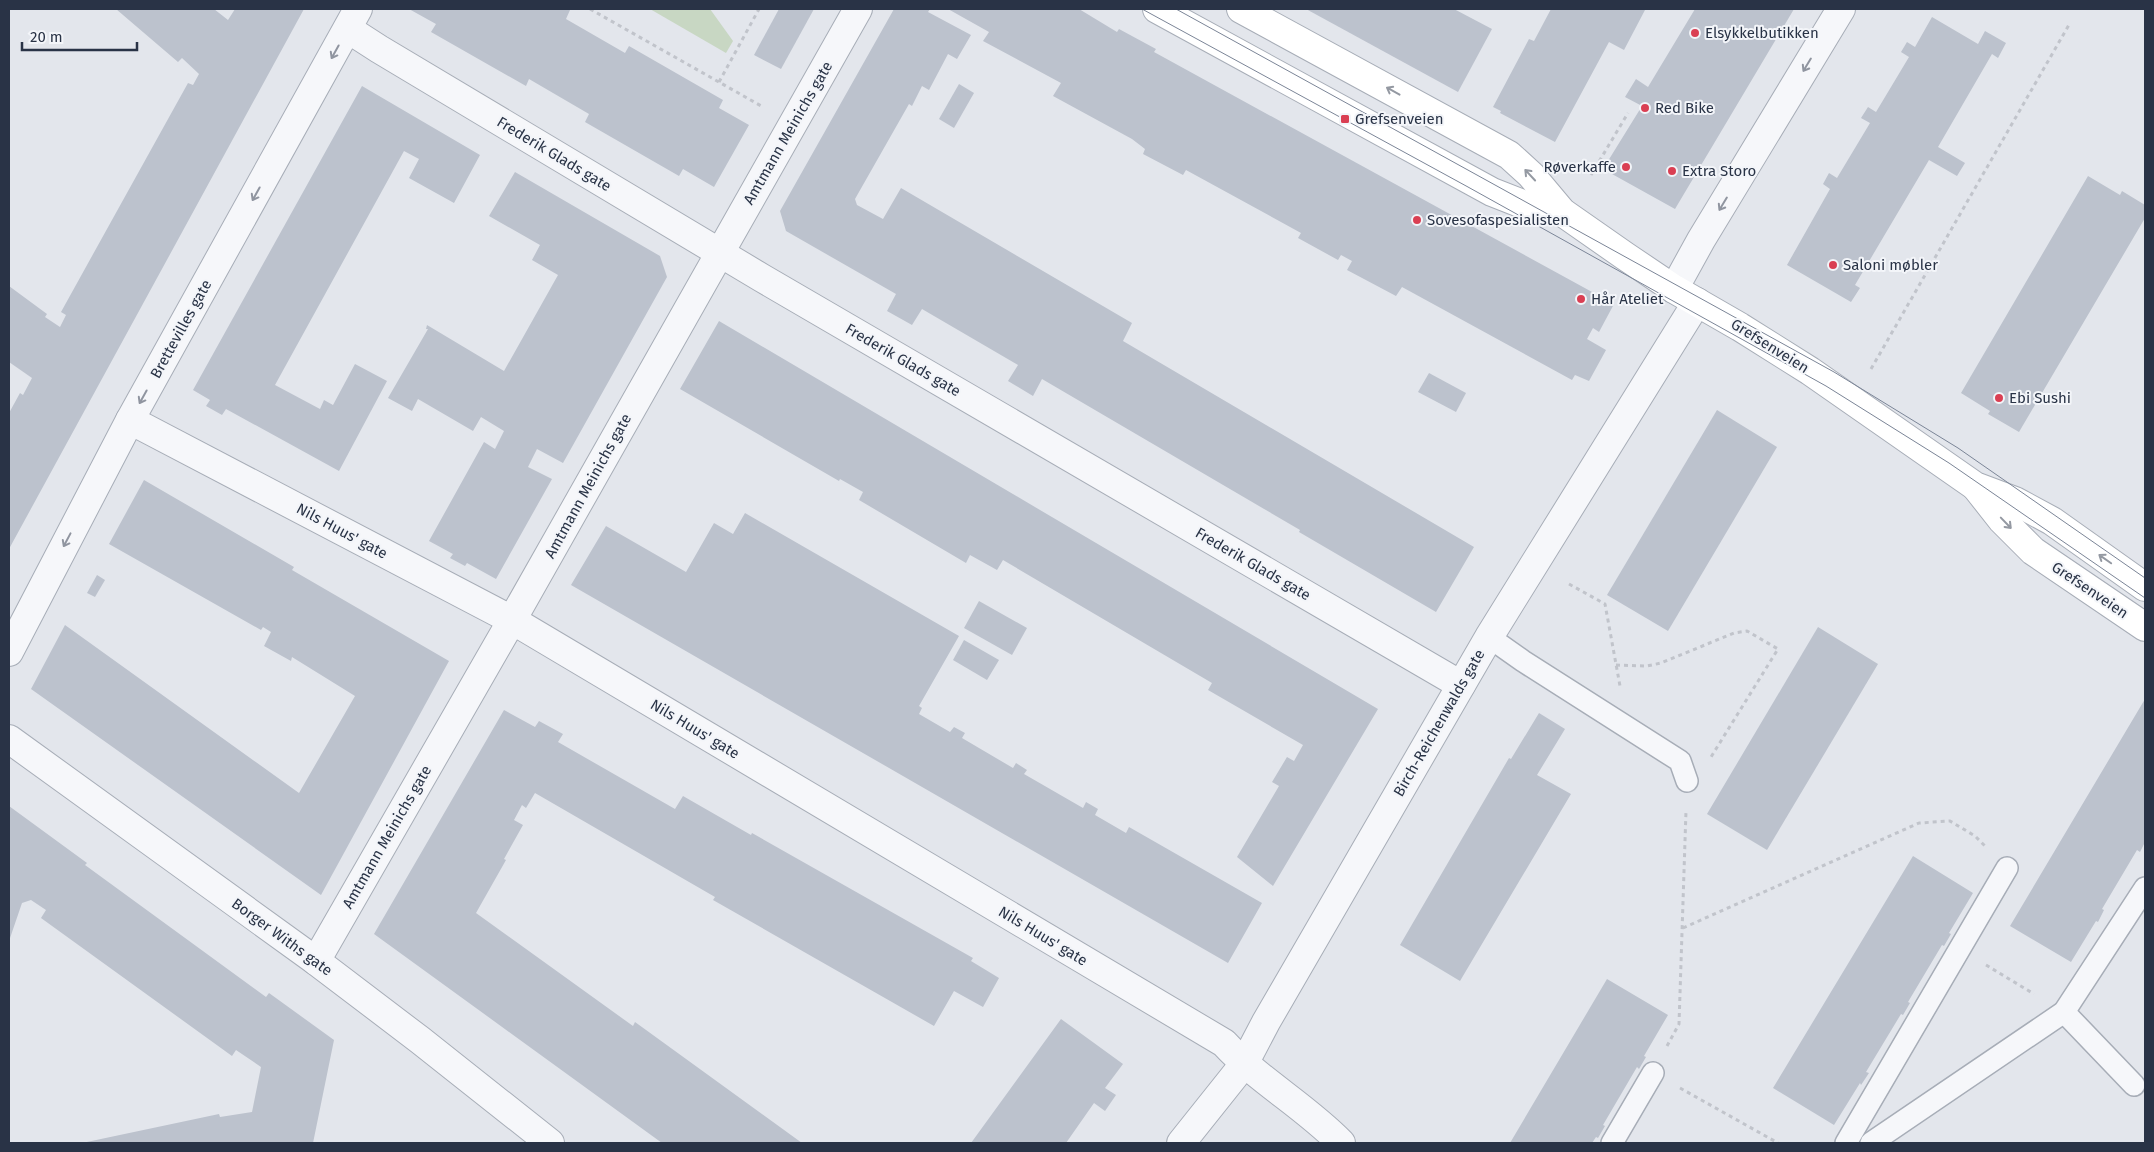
<svg xmlns="http://www.w3.org/2000/svg" width="2154" height="1152" viewBox="0 0 2154 1152" font-family="'Fira Sans',sans-serif">
<style>
.green{fill:#c8d7c3}
.building{fill:#bcc2cd}
.lines{fill:none;stroke-linecap:round;stroke-linejoin:round}
.lane-casing{stroke:#a7adb7;stroke-width:24}
.street-casing{stroke:#a7adb7;stroke-width:30}
.secondary-casing{stroke:#a7adb7;stroke-width:30}
.path{stroke:#c1c4cb;stroke-width:3;stroke-dasharray:4 4;stroke-linecap:butt}
.lane{stroke:#f6f7fa;stroke-width:21}
.street{stroke:#f6f7fa;stroke-width:28}
.secondary{stroke:#fff;stroke-width:28}
.tram{stroke:#7b8597;stroke-width:1}
.oneway{stroke:#9095a0}
.oneway2{stroke:#9499a2}
.poi-dot{fill:#da3f53;stroke:#f3f5f9;stroke-width:2}
.labels{text-anchor:middle;stroke-width:4;stroke-linejoin:round;paint-order:stroke}
.poi-label{font-size:15px;fill:#293346;stroke:#f3f5f9;text-anchor:start}
.street-label{font-size:15px;fill:#293346;stroke:#f3f5f9}
</style>
<rect width="100%" height="100%" fill="#e3e6ec"/>
<polygon class="green" points="650,9 710,9 733,41 726,53"/>
<g class="building">
<polygon points="116,9 214,9 228,20 235,9 304,9 9,549 9,413 20,393 23,395 32,378 9,362 9,286 47,314 45,317 60,327 66,315 61,312 97,247 188,83 193,85 199,74 182,58 178,62"/>
<polygon points="409,9 567,9 570,10 566,19 625,53 629,46 723,100 719,108 749,125 714,187 683,169 679,176 585,122 589,114 529,79 526,86 431,32 436,24"/>
<polygon points="779,9 814,9 781,69 754,55"/>
<polygon points="894,9 930,9 928,12 971,35 957,59 948,54 929,90 922,86 912,106 909,104 855,199 857,205 883,219 901,188 1132,323 1123,341 1474,547 1436,612 1299,532 1300,530 1042,379 1033,396 1008,381 1018,365 922,309 912,325 887,311 896,294 786,231 780,211"/>
<polygon points="948,9 1079,9 1117,32 1119,29 1156,49 1154,52 1614,304 1599,332 1593,328 1587,339 1606,350 1589,381 1575,375 1572,380 1402,287 1396,296 1347,270 1352,261 1341,255 1338,260 1298,238 1301,233 1186,170 1183,175 1143,154 1145,149 1132,139 1053,96 1061,83 983,41 989,32"/>
<polygon points="1306,9 1454,9 1492,29 1458,92"/>
<polygon points="1551,9 1642,9 1645,10 1624,50 1609,42 1555,142 1500,113 1501,111 1493,107 1529,39 1534,41"/>
<polygon points="1695,9 1794,9 1675,209 1603,169 1642,106 1625,97 1636,79 1648,87"/>
<polygon points="1932,17 1978,44 1985,31 2006,43 1998,58 1992,54 1938,147 1965,163 1957,176 1929,160 1855,285 1860,288 1851,302 1787,265 1830,189 1823,184 1829,173 1837,178 1870,123 1861,118 1868,107 1876,112 1909,57 1901,52 1907,42 1915,47"/>
<polygon points="959,84 974,93 954,128 939,119"/>
<polygon points="362,86 480,155 454,203 409,178 419,159 404,151 275,385 320,409 324,400 333,405 355,364 387,381 339,471 226,409 222,415 206,406 210,400 193,390"/>
<polygon points="515,172 660,256 667,277 563,463 537,449 528,467 552,479 496,579 467,563 465,566 450,558 453,554 429,541 484,442 495,449 504,431 481,417 473,431 418,399 412,411 388,398 428,329 426,329 427,325 504,371 558,275 532,260 540,245 489,216"/>
<polygon points="2088,176 2120,195 2122,191 2145,205 2145,218 2019,432 1988,414 1990,411 1961,393"/>
<polygon points="719,321 1378,709 1273,886 1237,857 1279,786 1272,782 1287,757 1294,761 1303,745 1208,690 1212,683 1003,560 997,570 970,555 966,563 859,500 863,492 840,479 839,481 680,389"/>
<polygon points="1429,373 1466,393 1456,412 1418,392"/>
<polygon points="1717,410 1777,447 1668,631 1607,595"/>
<polygon points="144,480 294,567 292,570 449,661 321,895 31,689 65,625 299,793 355,696 292,657 291,661 264,646 271,632 263,627 261,630 109,544"/>
<polygon points="745,513 959,636 919,706 922,708 919,714 950,732 954,727 965,733 962,738 1013,768 1016,763 1027,770 1024,774 1083,808 1086,802 1098,809 1095,815 1126,833 1129,827 1262,903 1228,963 571,585 606,526 686,572 714,523 733,534"/>
<polygon points="97,575 105,580 95,597 87,593"/>
<polygon points="979,601 1027,628 1012,655 964,628"/>
<polygon points="1818,627 1878,664 1767,850 1707,814"/>
<polygon points="964,640 999,660 987,680 953,660"/>
<polygon points="2145,699 2145,842 2140,852 2137,850 2102,909 2104,910 2098,922 2096,921 2071,962 2010,926"/>
<polygon points="504,710 535,727 539,721 563,734 558,742 675,809 683,796 751,835 752,833 973,958 971,961 999,978 983,1007 954,991 934,1026 713,900 715,897 535,793 526,808 522,805 514,820 523,825 504,859 506,860 476,913 633,1026 635,1022 802,1143 662,1143 374,934"/>
<polygon points="1539,713 1565,729 1537,775 1571,794 1460,981 1400,945 1509,758 1511,759"/>
<polygon points="9,806 87,863 85,865 266,997 269,993 334,1040 313,1143 82,1143 219,1114 220,1117 252,1112 261,1067 236,1050 232,1056 41,918 46,910 31,900 22,903 9,941"/>
<polygon points="1913,856 1973,893 1949,933 1951,934 1944,946 1942,945 1908,1002 1910,1003 1903,1015 1901,1014 1866,1072 1869,1073 1861,1085 1860,1083 1834,1125 1773,1088"/>
<polygon points="1607,979 1668,1015 1644,1056 1646,1057 1639,1069 1637,1067 1603,1125 1605,1126 1598,1138 1596,1137 1592,1143 1510,1143"/>
<polygon points="1061,1019 1123,1064 1105,1088 1116,1095 1105,1111 1094,1103 1066,1143 971,1143"/>
</g>
<g class="lines">
<defs>
<g id="lane">
<polyline points="1489,637 1523,661 1680,761 1687,781"/>
<polyline points="2064,1012 2134,1085"/>
<polyline points="1612,1143 1653,1073"/>
<polyline points="1846,1143 2007,868"/>
<polyline points="1871,1143 2064,1012 2145,888"/>
</g>
<g id="street">
<polyline points="348,29 379,49 762,278 1461,685"/>
<polyline points="1674,289 1701,240 1841,9"/>
<path d="M130,420L512,620L1224,1043C1259,1081 1305,1106 1341,1143"/>
<polyline points="9,652 130,420 358,9"/>
<polyline points="9,739 316,961 420,1040 550,1143"/>
<polyline points="316,961 512,620 858,9"/>
<polyline points="1181,1143 1244,1064 1266,1022 1489,637 1697,302"/>
</g>
<g id="secondary">
<polyline points="1157,9 1492,192 1525,205 1562,212"/>
<polyline points="1241,9 1509,155 1531,175 1562,212 1625,256 1674,289 1740,327 1810,371 1975,486 2015,501 2052,521 2145,587"/>
<polyline points="1976,487 2002,520 2033,551 2145,627"/>
</g>
</defs>
<use href="#lane" class="lane-casing"/>
<use href="#street" class="street-casing"/>
<use href="#secondary" class="secondary-casing"/>
<g class="path">
<polyline points="590,9 763,107"/>
<polyline points="719,82 759,9"/>
<polyline points="1591,175 1628,113"/>
<polyline points="1871,369 2070,23"/>
<polyline points="1569,584 1605,604 1620,686"/>
<polyline points="1616,665 1647,666 1661,663 1734,633 1747,631 1778,649 1711,757"/>
<polyline points="1683,928 1919,823 1950,821 1975,836 1986,847"/>
<polyline points="1986,965 2034,994"/>
<polyline points="1667,1046 1679,1024 1686,811"/>
<polyline points="1680,1088 1778,1143"/>
</g>
<use href="#lane" class="lane"/>
<use href="#street" class="street"/>
<use href="#secondary" class="secondary"/>
<g class="tram">
<polyline points="1142,9 1468,187 1826,386 1949,463 2145,598"/>
<polyline points="1176,9 1834,372 1958,448 2145,578"/>
</g>
</g>
<defs><path id="oneway-shaft" d="M-6 0H5M1.5-3L5.5 0L1.5 3" fill="none" stroke-width="1.6" stroke-linecap="round" stroke-linejoin="round" transform="scale(1.25)"/></defs>
<g class="oneway">
<use href="#oneway-shaft" transform="translate(335 52) rotate(119)"/>
<use href="#oneway-shaft" transform="translate(1807 65) rotate(121)"/>
<use href="#oneway-shaft" transform="translate(256 194) rotate(119)"/>
<use href="#oneway-shaft" transform="translate(1723 204) rotate(121)"/>
<use href="#oneway-shaft" transform="translate(143 397) rotate(119)"/>
<use href="#oneway-shaft" transform="translate(67 540) rotate(118)"/>
</g>
<g class="oneway2">
<use href="#oneway-shaft" transform="translate(1393 91) rotate(-151)"/>
<use href="#oneway-shaft" transform="translate(1530 175) rotate(-133)"/>
<use href="#oneway-shaft" transform="translate(2006 523) rotate(46)"/>
<use href="#oneway-shaft" transform="translate(2105 559) rotate(-145)"/>
</g>
<g class="poi-dot">
<circle cx="1695" cy="33" r="5"/>
<circle cx="1645" cy="108" r="5"/>
<rect x="1340" y="114" width="10" height="10" rx="2.5"/>
<circle cx="1626" cy="167" r="5"/>
<circle cx="1672" cy="171" r="5"/>
<circle cx="1417" cy="220" r="5"/>
<circle cx="1833" cy="265" r="5"/>
<circle cx="1581" cy="299" r="5"/>
<circle cx="1999" cy="398" r="5"/>
</g>
<g class="labels">
<g class="poi-label">
<text x="1705" y="38">Elsykkelbutikken</text>
<text x="1655" y="113">Red Bike</text>
<text x="1355" y="124">Grefsenveien</text>
<text x="1616" y="172" text-anchor="end">Røverkaffe</text>
<text x="1682" y="176">Extra Storo</text>
<text x="1427" y="225">Sovesofaspesialisten</text>
<text x="1843" y="270">Saloni møbler</text>
<text x="1591" y="304">Hår Ateliet</text>
<text x="2009" y="403">Ebi Sushi</text>
</g>
<g class="street-label">
<text transform="translate(788 133) rotate(-60)" y="5">Amtmann Meinichs gate</text>
<text transform="translate(554 154) rotate(31)" y="5">Frederik Glads gate</text>
<text transform="translate(181 329) rotate(-61)" y="5">Brettevilles gate</text>
<text transform="translate(1770 346) rotate(32)" y="5">Grefsenveien</text>
<text transform="translate(903 360) rotate(30)" y="5">Frederik Glads gate</text>
<text transform="translate(588 486) rotate(-61)" y="5">Amtmann Meinichs gate</text>
<text transform="translate(342 531) rotate(28)" y="5">Nils Huus' gate</text>
<text transform="translate(1253 564) rotate(30)" y="5">Frederik Glads gate</text>
<text transform="translate(2090 590) rotate(34)" y="5">Grefsenveien</text>
<text transform="translate(1439 723) rotate(-60)" y="5">Birch-Reichenwalds gate</text>
<text transform="translate(695 729) rotate(31)" y="5">Nils Huus' gate</text>
<text transform="translate(387 837) rotate(-60)" y="5">Amtmann Meinichs gate</text>
<text transform="translate(1043 936) rotate(31)" y="5">Nils Huus' gate</text>
<text transform="translate(282 937) rotate(36)" y="5">Borger Withs gate</text>
</g>
</g>
<rect width="2154" height="1152" fill="none" stroke="#293346" stroke-width="20"/>
<path d="M22 42v8h115v-8" fill="none" stroke="#293346" stroke-width="2.5"/>
<text x="30" y="42" font-size="15" fill="#293346" stroke="#f3f5f9" stroke-width="4" paint-order="stroke">20 m</text>
</svg>
